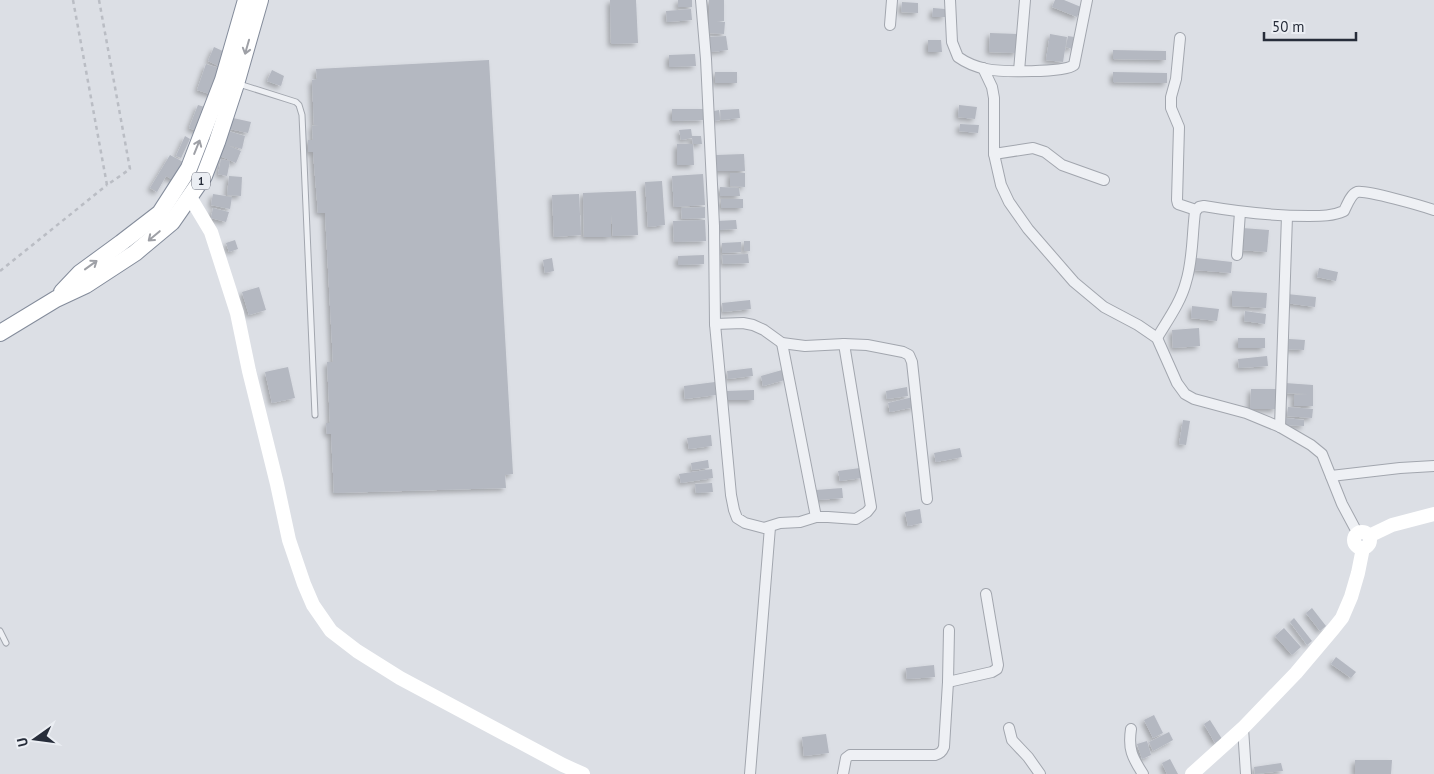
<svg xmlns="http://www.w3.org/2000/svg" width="1434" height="774" viewBox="0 0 1434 774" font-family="'PT Sans',sans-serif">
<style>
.building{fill:#b4b8c1;filter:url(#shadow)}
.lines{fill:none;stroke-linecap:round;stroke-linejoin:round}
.service-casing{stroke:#a2a6ae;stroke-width:7}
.minor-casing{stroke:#a2a6ae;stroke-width:12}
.trunk-casing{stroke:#848c9b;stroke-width:18}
.path{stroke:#babdc4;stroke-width:2.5;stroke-dasharray:4 4;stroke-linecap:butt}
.service{stroke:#eef0f4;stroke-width:5}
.minor{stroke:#eef0f4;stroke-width:10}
.secondary{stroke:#fff;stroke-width:14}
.trunk{stroke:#fff;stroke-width:16}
.oneway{stroke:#9ea0a6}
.labels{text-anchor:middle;stroke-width:5;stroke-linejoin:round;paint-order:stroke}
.shield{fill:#ebeef3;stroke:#626772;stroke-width:1}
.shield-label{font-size:11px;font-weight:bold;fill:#272d3a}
</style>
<defs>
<filter id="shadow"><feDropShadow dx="-3" dy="3" stdDeviation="2.5" flood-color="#0004"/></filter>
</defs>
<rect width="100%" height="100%" fill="#dcdfe5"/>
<g class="building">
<polygon points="610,0 636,0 638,43 611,44"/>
<rect x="678" y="0" width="14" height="7"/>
<polygon points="709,0 724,0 724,21 716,22 725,22 724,34 709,33"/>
<polygon points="1055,0 1064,0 1081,7 1077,17 1052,7"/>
<polygon points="902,2 918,3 918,13 901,12"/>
<polygon points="933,8 945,9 945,17 932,17"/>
<polygon points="691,9 692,20 667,22 666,11"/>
<polygon points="990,33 1018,34 1017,53 989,52"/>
<polygon points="1050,34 1067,37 1063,62 1046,60"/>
<polygon points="726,36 728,50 711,52 710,37"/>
<polygon points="1068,36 1074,37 1072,49 1066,47"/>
<polygon points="928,40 941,40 942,52 928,52"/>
<polygon points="214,47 227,53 221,67 208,61"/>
<polygon points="1113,50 1166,51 1166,60 1113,59"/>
<polygon points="695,54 696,66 669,67 669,55"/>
<polygon points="489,60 513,474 505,475 506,488 334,493 331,434 327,434 326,423 330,423 327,362 333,362 325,213 318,213 313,152 308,152 308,140 313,140 312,126 319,125 314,125 312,80 317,79 316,69"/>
<polygon points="206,64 225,70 216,96 197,90"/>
<polygon points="272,70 284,76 281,86 267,81"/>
<rect x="715" y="72" width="22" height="11"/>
<polygon points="1113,72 1167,73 1167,83 1113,82"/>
<polygon points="198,105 211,109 202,133 189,128"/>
<polygon points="959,105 977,107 975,119 958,117"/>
<polygon points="672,109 703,109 704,120 672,121"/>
<polygon points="739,109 740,118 721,120 720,110"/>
<polygon points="719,110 720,120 714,121 714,111"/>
<polygon points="233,118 251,122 248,133 230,129"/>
<polygon points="960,124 979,125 978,133 959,131"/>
<polygon points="691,129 692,136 701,136 702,144 693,144 692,138 681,140 679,130"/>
<polygon points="228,131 245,136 242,149 227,145 241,151 236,163 220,156"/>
<polygon points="185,136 190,139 181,158 176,156"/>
<polygon points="677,144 693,144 694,165 677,165"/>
<polygon points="744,154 745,171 716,171 716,155"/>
<polygon points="170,155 187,164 177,182 166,176 157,192 150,188"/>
<polygon points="221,159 230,161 227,176 218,174"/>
<polygon points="730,173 745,173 745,187 730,186"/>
<polygon points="703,174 705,205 674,207 672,176"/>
<polygon points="229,176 242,177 241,196 227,195"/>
<polygon points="662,181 665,225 648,227 645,182"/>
<polygon points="720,187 739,188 740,196 720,196"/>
<polygon points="636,191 638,235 613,236 611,213 611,237 584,237 583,193"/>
<polygon points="213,194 232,197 230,209 211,205"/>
<polygon points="579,194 581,235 554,237 552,195"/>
<rect x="721" y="199" width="22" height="9"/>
<polygon points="705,207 705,218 682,219 681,208"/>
<polygon points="213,208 229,212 226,222 211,218"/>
<polygon points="705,220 706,241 674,242 673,221"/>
<polygon points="736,220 737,229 718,230 717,221"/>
<polygon points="1242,228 1269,230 1267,252 1240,250"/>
<polygon points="235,240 238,249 229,252 226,243"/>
<rect x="744" y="241" width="6" height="10"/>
<polygon points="741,242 741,252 722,253 722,243"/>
<polygon points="748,254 749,263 723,264 722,255"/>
<polygon points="704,255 704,264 678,265 678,256"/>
<polygon points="552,258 554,271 545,273 543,260"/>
<polygon points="1196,258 1232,262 1231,273 1195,270"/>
<polygon points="1319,268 1338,272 1336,281 1317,277"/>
<polygon points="259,287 266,310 249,315 242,292"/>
<polygon points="1232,291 1267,293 1266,308 1232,306"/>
<polygon points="1287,294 1316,297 1315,307 1286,303"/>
<polygon points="750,300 751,309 723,312 722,303"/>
<polygon points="1192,306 1219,309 1217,321 1191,318"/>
<polygon points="1245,311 1266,314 1265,324 1244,321"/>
<polygon points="1199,328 1200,346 1173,348 1172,330"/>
<rect x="1238" y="338" width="27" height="10"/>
<polygon points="1289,339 1305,340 1304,350 1288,349"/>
<polygon points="1267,356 1268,366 1239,368 1238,359"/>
<polygon points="288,367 295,398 272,403 265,372"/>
<polygon points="752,368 753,376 728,379 727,371"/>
<polygon points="782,370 785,380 763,386 761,376"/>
<polygon points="715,382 716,395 685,399 684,386"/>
<polygon points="1285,383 1313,385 1313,406 1294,406 1294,395 1308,394 1285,393"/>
<polygon points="907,387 908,396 887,399 886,391"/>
<polygon points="1251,389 1276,389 1276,409 1250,409"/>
<polygon points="754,390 754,400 727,400 726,391"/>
<polygon points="913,397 915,407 890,412 888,403"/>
<polygon points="1288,407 1313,409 1312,418 1287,416"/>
<polygon points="1285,418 1304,420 1304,426 1285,425"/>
<polygon points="1183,420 1190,421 1186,445 1179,444"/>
<polygon points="711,435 712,446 689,449 687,438"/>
<polygon points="960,448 962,457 936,462 934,453"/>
<polygon points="708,460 709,468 692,470 691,463"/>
<polygon points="860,468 862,478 840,481 838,471"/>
<polygon points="712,469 713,478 681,483 679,474"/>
<polygon points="712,483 713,492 696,493 695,484"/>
<polygon points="842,488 843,498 817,500 816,490"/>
<polygon points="920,509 922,523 908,526 905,512"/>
<polygon points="1312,608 1326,626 1320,631 1306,613"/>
<polygon points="1294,618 1312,641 1307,645 1290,622"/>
<polygon points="1284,628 1301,647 1292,655 1275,636"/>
<polygon points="1336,657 1356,672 1351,678 1331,664"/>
<polygon points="934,665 935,677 907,679 906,668"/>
<polygon points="1154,715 1163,733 1153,738 1144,720"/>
<polygon points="1210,720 1222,739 1215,743 1204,724"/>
<polygon points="1169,732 1173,740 1153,751 1149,742"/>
<polygon points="826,734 829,753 804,756 802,737"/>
<polygon points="1147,741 1151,755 1142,759 1137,744"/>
<polygon points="1170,759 1178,774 1167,774 1162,763"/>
<polygon points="1355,760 1392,760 1391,774 1355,774"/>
<polygon points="1281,763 1283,771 1255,774 1254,767"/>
</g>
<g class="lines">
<defs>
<g id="service">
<polyline points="239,84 296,102 299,105 302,115 315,415"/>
<polyline points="0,631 6,643"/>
</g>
<g id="minor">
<polyline points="701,0 706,59 714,226 715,324 731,495 734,510 737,518 745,523 764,528 780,523 800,522 816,517 828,517 856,519 867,512 871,507 844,344"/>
<path d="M950,0L952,42L958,57C965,62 977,67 986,69C1001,72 1064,73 1074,65L1087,0"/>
<polyline points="890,25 892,0"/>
<polyline points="1180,38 1176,79 1171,97 1171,108 1179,127 1177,200 1178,204 1196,210"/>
<polyline points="983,68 992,87 994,98 994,154 1001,185 1009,202 1028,229 1074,282 1104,307 1138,325 1157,338 1177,383 1185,394 1194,399 1246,413 1280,427 1311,445 1322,454 1342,504 1358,534"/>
<polyline points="1019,71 1025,0"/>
<polyline points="994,154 1033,148 1045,152 1062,165 1104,180"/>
<polyline points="1237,255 1240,212"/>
<polyline points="715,324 743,323 753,325 764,330 782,343 805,346 844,344 867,345 903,352 909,355 912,362 927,499"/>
<path d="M1157,338C1167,321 1181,302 1186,282C1193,260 1192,235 1195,212L1199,207L1204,206C1239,212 1274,216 1309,216C1321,216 1333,216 1344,211C1347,205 1351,194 1357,192C1367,190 1422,206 1434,210"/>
<polyline points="782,343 816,517"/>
<polyline points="1280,427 1287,216"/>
<polyline points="1331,476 1400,468 1434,466"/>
<polyline points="948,682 992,672 997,669 998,665 986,594"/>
<polyline points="1009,728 1012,740 1028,757 1040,774"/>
<polyline points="1243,728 1246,774"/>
<path d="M1131,729C1128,749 1132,757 1143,774"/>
<polyline points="750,774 770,527"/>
<path d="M843,774L846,758L850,755H935C940,754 942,752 944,747L948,682L949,630"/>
</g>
<g id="trunk">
<polyline points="62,292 80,273 121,243 160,213 189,168 223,80 246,0"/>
<polyline points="0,333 56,299 86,285 135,253 172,222 204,176 217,142 236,84 260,0"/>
</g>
</defs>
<use href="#service" class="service-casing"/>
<use href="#minor" class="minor-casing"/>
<use href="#trunk" class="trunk-casing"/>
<g class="path">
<polyline points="73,0 107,185 130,169 99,0"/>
<polyline points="0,271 107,185"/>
</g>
<use href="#service" class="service"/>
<use href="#minor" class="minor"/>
<g class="secondary">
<polyline points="190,197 211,232 237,313 249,371 277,484 289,540 304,584 313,605 331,631 357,651 400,678 563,765 583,774"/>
<circle cx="1362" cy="540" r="8"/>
<polyline points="1369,536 1392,525 1434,514"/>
<polyline points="1192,774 1243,728 1296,673 1334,628 1342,618 1351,597 1358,573 1363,548"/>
</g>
<use href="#trunk" class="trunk"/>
</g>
<defs><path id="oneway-shaft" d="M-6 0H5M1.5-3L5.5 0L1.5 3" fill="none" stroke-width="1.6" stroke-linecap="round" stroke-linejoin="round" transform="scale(1.25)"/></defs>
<g class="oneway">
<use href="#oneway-shaft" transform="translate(247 47) rotate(106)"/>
<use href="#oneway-shaft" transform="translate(197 147) rotate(-68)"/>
<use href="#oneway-shaft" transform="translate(154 236) rotate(140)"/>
<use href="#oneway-shaft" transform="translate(91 265) rotate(-36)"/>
</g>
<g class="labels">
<rect class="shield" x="192" y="172.5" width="18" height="17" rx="4"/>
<g class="shield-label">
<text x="201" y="185">1</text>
</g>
</g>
<g transform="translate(35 739) rotate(256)" stroke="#ebeef3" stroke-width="4" paint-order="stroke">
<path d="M0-4L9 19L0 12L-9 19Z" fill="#272d3a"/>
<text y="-8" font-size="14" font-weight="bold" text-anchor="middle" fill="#272d3a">U</text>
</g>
<path d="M1264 32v8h92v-8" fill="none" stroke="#272d3a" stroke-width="2.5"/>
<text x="1272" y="32" font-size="15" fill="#272d3a" stroke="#ebeef3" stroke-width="4" paint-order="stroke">50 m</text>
</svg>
